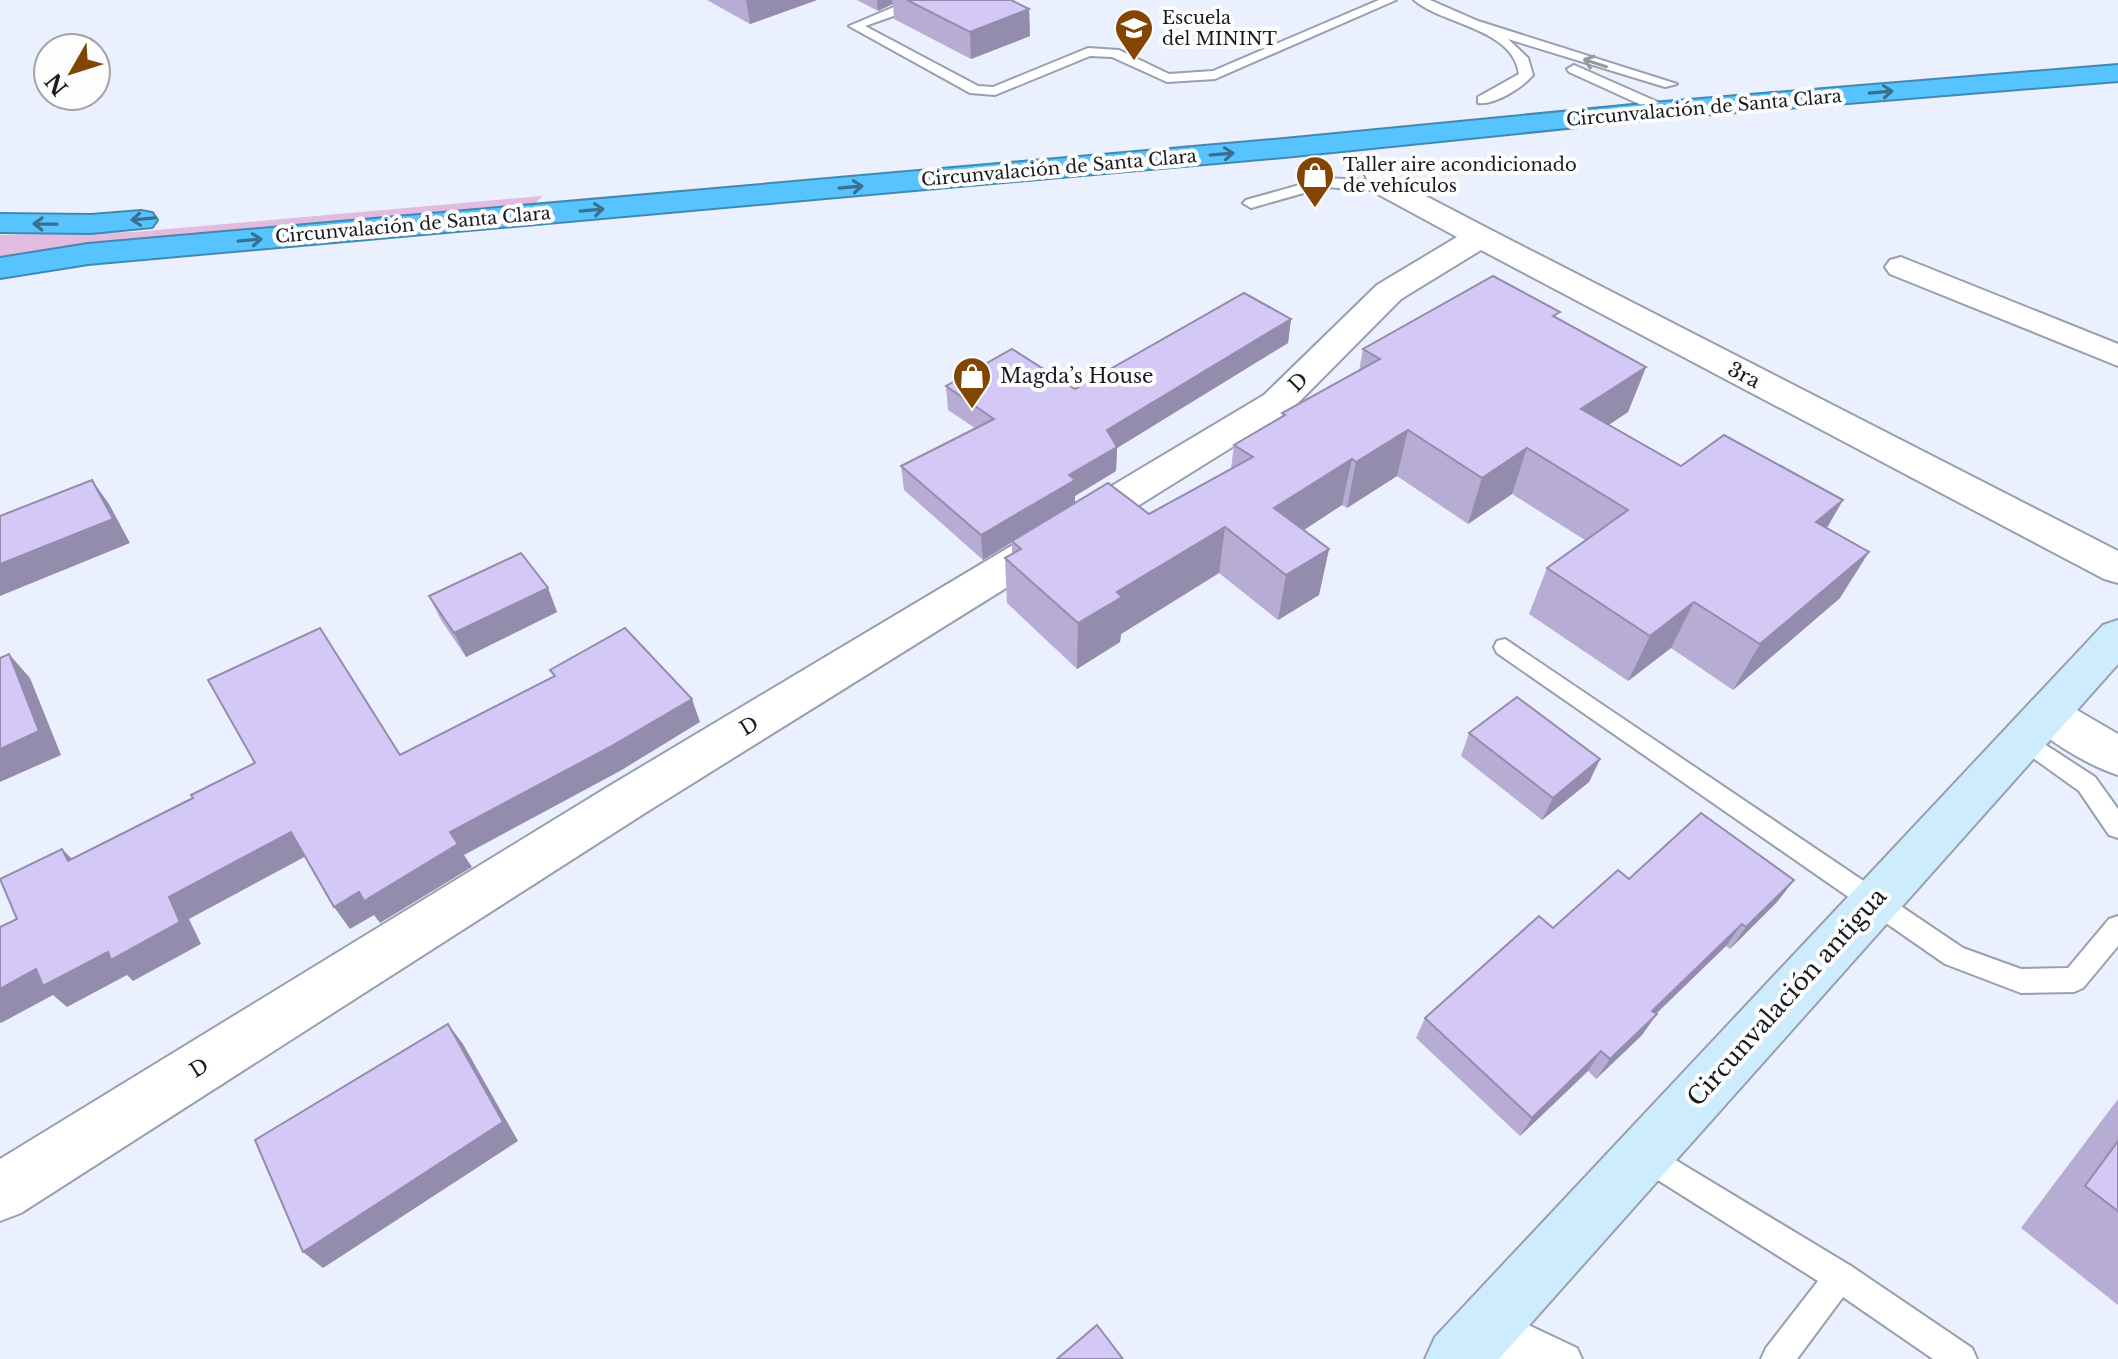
<svg xmlns="http://www.w3.org/2000/svg" width="2118" height="1359" viewBox="0 0 2118 1359" font-family="'Libre Baskerville',serif">
<style>
.green{fill:#e1bbe0}
.lines{fill:none;stroke-linecap:round;stroke-linejoin:round}
.lane-casing{stroke:#989faf;stroke-width:4}
.street-casing{stroke:#989faf;stroke-width:4}
.secondary-casing{stroke:#989faf;stroke-width:4}
.highway-casing{stroke:#4289b1;stroke-width:4}
.lane{fill:#fff;fill-rule:evenodd}
.street{fill:#fff;fill-rule:evenodd}
.secondary{fill:#cdedff;fill-rule:evenodd}
.highway{fill:#58c4ff;fill-rule:evenodd}
.wall{fill:#b6acd4}
.shaded-wall{fill:#948cad}
.building{fill:#d4c8f7;stroke:#948cad;stroke-width:2}
.oneway{stroke:#97989b}
.oneway2{stroke:#387090}
.labels{text-anchor:middle;stroke-width:8;stroke-linejoin:round;paint-order:stroke}
.far-poi-label{font-size:18px;fill:#181b20;stroke:#fdfdfd;text-anchor:start}
.far-street-label{font-size:18px;fill:#181b20;stroke:#fdfdfd}
.street-label{font-size:20px;fill:#181b20;stroke:#fdfdfd}
.poi-label{font-size:20px;fill:#181b20;stroke:#fdfdfd;text-anchor:start}
.near-street-label{font-size:24px;fill:#181b20;stroke:#fdfdfd}
</style>
<rect width="100%" height="100%" fill="#eaf0fd"/>
<polygon class="green" points="542,196 535,204 34,251 0,258 0,235 134,232"/>
<g class="lines">
<defs>
<g id="lane">
<polygon points="1379,0 1396,0 1215,79 1167,82 1112,57 1090,56 995,95 970,93 849,26 894,7 902,7 902,13 865,26 978,86 993,87 1088,48 1119,50 1169,74 1213,71"/>
<path d="M1414,0H1430L1478,21L1677,84L1665,87L1508,39L1528,58L1533,75C1522,88 1495,105 1478,103V97L1519,74C1513,28 1443,25 1414,0Z"/>
<polygon points="1574,65 1669,107 1671,110 1659,113 1569,72 1567,69"/>
<polygon points="1324,178 1385,181 1393,186 1385,191 1325,187 1251,208 1243,203 1246,200"/>
<polygon points="1505,639 1963,948 2021,969 2068,968 2109,919 2118,916 2118,946 2083,988 2074,992 2021,993 1945,964 1497,653 1494,647 1497,641"/>
<polygon points="2023,730 2095,777 2118,809 2118,838 2109,835 2079,791 2015,745 2012,739 2015,733"/>
<polygon points="1644,1141 1851,1266 1972,1348 1977,1359 1933,1359 1843,1297 1797,1359 1761,1359 1766,1348 1818,1281 1634,1165 1630,1155 1634,1145"/>
<polygon points="1490,1307 1577,1348 1582,1359 1498,1359 1474,1323 1479,1312"/>
</g>
<g id="street">
<polygon points="1378,162 1388,165 1397,181 1491,230 2118,551 2118,583 2104,579 1481,250 1401,299 1290,411 645,813 21,1213 0,1221 0,1159 611,785 1264,395 1377,285 1457,237 1374,192 1363,171 1368,165"/>
<polygon points="1901,257 2118,344 2118,366 1890,274 1885,267 1890,260"/>
<path d="M2047,697L2063,702L2118,734V775C2092,767 2037,737 2025,714L2031,702Z"/>
</g>
<polygon id="secondary" points="2118,620 2118,664 1499,1359 1425,1359 1435,1337 2103,625"/>
<g id="highway">
<polygon points="2118,65 2118,81 1664,118 1284,157 88,264 0,278 0,258 88,244 1284,139 1664,102"/>
<polygon points="141,211 152,213 157,220 152,227 91,233 0,232 0,214 91,215"/>
</g>
</defs>
<use href="#lane" class="lane-casing"/>
<use href="#street" class="street-casing"/>
<use href="#secondary" class="secondary-casing"/>
<use href="#highway" class="highway-casing"/>
<use href="#lane" class="lane"/>
<use href="#street" class="street"/>
<use href="#secondary" class="secondary"/>
<use href="#highway" class="highway"/>
</g>
<g class="wall">
<polygon points="707,0 817,0 750,24"/>
<polygon points="857,0 1011,0 1029,9 1030,36 971,59 894,19 893,4 878,11"/>
<polygon points="1291,319 1288,343 1117,448 1116,471 1075,496 1075,503 1149,514 1231,469 1234,445 1282,416 1282,413 1359,371 1363,349 1558,319 1646,367 1628,412 1609,425 1681,466 1843,500 1827,528 1840,598 1733,690 1671,648 1628,681 1529,614 1547,568 1585,540 1512,494 1468,524 1397,476 1347,508 1342,505 1304,530 1329,549 1319,595 1278,620 1219,573 1121,634 1120,642 1077,669 1007,603 1005,558 1012,554 1012,542 983,560 904,490 901,466 975,428 948,410 946,386 1075,389"/>
<polygon points="548,588 557,612 466,657 441,620 429,596"/>
<polygon points="1469,733 1600,759 1589,782 1542,820 1461,756"/>
<polygon points="1629,879 1794,880 1777,902 1730,949 1726,946 1656,1014 1642,1035 1596,1079 1588,1071 1520,1136 1416,1038 1425,1018 1553,928"/>
<polygon points="2118,1099 2118,1305 2021,1228"/>
</g>
<g class="shaded-wall">
<polygon points="746,0 817,0 750,24"/>
<polygon points="877,0 892,0 893,4 878,11"/>
<polygon points="1029,9 1030,36 971,59 970,32"/>
<polygon points="1291,319 1288,343 1117,448 1116,471 1075,496 1075,504 983,560 981,535 1069,475 1107,430"/>
<polygon points="1646,367 1628,412 1564,454 1581,409"/>
<polygon points="1408,430 1397,476 1347,508 1356,462"/>
<polygon points="1527,448 1512,494 1468,524 1482,478"/>
<polygon points="1352,459 1342,505 1267,554 1274,508"/>
<polygon points="92,480 109,504 130,543 0,596 0,564"/>
<polygon points="1843,500 1816,546 1816,522"/>
<polygon points="1225,527 1219,573 1121,634 1120,642 1077,669 1078,623 1117,592"/>
<polygon points="1329,549 1319,595 1278,620 1286,575"/>
<polygon points="1869,552 1840,598 1733,690 1760,644"/>
<polygon points="548,588 557,612 466,657 454,633"/>
<polygon points="1694,602 1671,648 1628,681 1650,636"/>
<polygon points="9,654 30,678 61,755 0,782 0,749"/>
<polygon points="692,699 700,722 620,771 464,855 472,867 380,923 374,915 350,929 334,907 450,832"/>
<polygon points="1600,759 1589,782 1542,820 1553,798"/>
<polygon points="291,832 308,855 189,919 201,944 133,981 127,975 67,1007 53,995 1,1023 0,1022 0,989 36,969 108,952 169,897"/>
<polygon points="62,849 84,871 68,861"/>
<polygon points="1794,880 1777,902 1730,949 1746,927"/>
<polygon points="1742,924 1726,946 1638,1031 1652,1011"/>
<polygon points="1657,1014 1642,1035 1596,1079 1610,1059"/>
<polygon points="448,1024 463,1044 518,1141 323,1268 303,1252"/>
<polygon points="1601,1051 1588,1071 1520,1136 1532,1118"/>
</g>
<g class="building">
<polygon points="907,0 1011,0 1029,9 970,32"/>
<polygon points="1493,276 1560,312 1553,316 1646,367 1581,409 1681,466 1724,435 1843,500 1816,522 1869,552 1760,644 1694,602 1650,636 1547,568 1628,510 1527,448 1482,478 1408,430 1356,462 1352,459 1274,508 1329,549 1286,575 1225,527 1117,592 1122,597 1078,623 1005,558 1021,549 1012,541 1108,483 1149,514 1253,457 1234,445 1285,415 1282,413 1380,359 1363,349"/>
<polygon points="1244,293 1291,319 1107,430 1117,447 1069,475 1075,480 981,535 901,466 994,419 946,386 1012,349 1075,389"/>
<polygon points="92,480 113,519 0,564 0,516"/>
<polygon points="521,553 548,588 454,633 429,596"/>
<polygon points="320,628 400,755 555,676 550,670 625,628 692,699 610,747 450,832 458,844 364,901 359,892 334,907 291,832 169,897 180,922 111,960 108,952 43,986 36,969 0,989 0,927 17,919 0,879 62,849 68,861 193,798 191,795 255,763 208,680"/>
<polygon points="9,654 39,731 0,749 0,658"/>
<polygon points="1517,697 1600,759 1553,798 1469,733"/>
<polygon points="1701,813 1794,880 1746,927 1742,924 1652,1011 1657,1014 1610,1059 1601,1051 1532,1118 1425,1018 1539,916 1553,928 1618,870 1629,879"/>
<polygon points="448,1024 503,1122 303,1252 255,1140"/>
<polygon points="2118,1141 2118,1211 2085,1186"/>
<polygon points="1097,1325 1123,1359 1057,1359"/>
</g>
<defs><path id="oneway-shaft" d="M-6 0H5M1.5-3L5.5 0L1.5 3" fill="none" stroke-width="1.6" stroke-linecap="round" stroke-linejoin="round" transform="scale(2)"/></defs>
<use class="oneway" href="#oneway-shaft" transform="translate(1595 63) rotate(-162)"/>
<g class="oneway2">
<use href="#oneway-shaft" transform="translate(1881 92) rotate(-5)"/>
<use href="#oneway-shaft" transform="translate(1222 154) rotate(-5)"/>
<use href="#oneway-shaft" transform="translate(851 187) rotate(-5)"/>
<use href="#oneway-shaft" transform="translate(592 210) rotate(-5)"/>
<use href="#oneway-shaft" transform="translate(143 219) rotate(175)"/>
<use href="#oneway-shaft" transform="translate(45 224) rotate(-179)"/>
<use href="#oneway-shaft" transform="translate(250 240) rotate(-5)"/>
</g>
<defs>
<symbol id="university-pin" viewBox="-11 -11 22 30"><path d="M0 17L-7.5 6A9.5 9.5 0 1 1 7.5 6Z" fill="#824502" stroke="#fdfdfd"/><path d="M0-5L7-2L0 1L-7-2ZM-4 1L0 2.5L4 1V4Q0 6-4 4Z" fill="#fff"/></symbol>
<symbol id="shop-pin" viewBox="-11 -11 22 30"><path d="M0 17L-7.5 6A9.5 9.5 0 1 1 7.5 6Z" fill="#824502" stroke="#fdfdfd"/><path d="M-5-2.5h2.3a2.7 3.5 0 0 1 5.4 0H5L5.5 6h-11ZM-1.5-2.5h3a1.5 2.3 0 0 0-3 0Z" fill="#fff"/></symbol>
</defs>
<g fill-rule="evenodd">
<use href="#university-pin" x="1112" y="6" width="44" height="60"/>
<use href="#shop-pin" x="1293" y="153" width="44" height="60"/>
<use href="#shop-pin" x="950" y="354" width="44" height="60"/>
</g>
<g class="labels">
<g class="far-poi-label">
<text x="1162" y="24">Escuela<tspan x="1162" dy="21">del MININT</tspan></text>
<text x="1343" y="171">Taller aire acondicionado<tspan x="1343" dy="21">de vehículos</tspan></text>
</g>
<g class="far-street-label">
<text transform="translate(1704 108) rotate(-5)" y="6">Circunvalación de Santa Clara</text>
<text transform="translate(1059 168) rotate(-5)" y="6">Circunvalación de Santa Clara</text>
<text transform="translate(413 225) rotate(-5)" y="6">Circunvalación de Santa Clara</text>
</g>
<g class="street-label">
<text transform="translate(1744 375) rotate(27)" y="7">3ra</text>
<text transform="translate(1298 382) rotate(-45)" y="7">D</text>
<text transform="translate(749 726) rotate(-31)" y="7">D</text>
<text transform="translate(199 1068) rotate(-32)" y="7">D</text>
</g>
<g class="poi-label">
<text x="1000" y="383">Magda’s House</text>
</g>
<g class="near-street-label">
<text transform="translate(1787 997) rotate(-48)" y="8">Circunvalación antigua</text>
</g>
</g>
<g transform="translate(72 72) rotate(231)"><circle r="38" fill="#fdfdfd" stroke="#a1a3a5" stroke-width="2"/>
<path d="M0-6L14 30L0 20L-14 30Z" fill="#824502"/>
<text y="-12" font-size="22" font-weight="bold" text-anchor="middle" fill="#181b20">N</text>
</g>
</svg>
